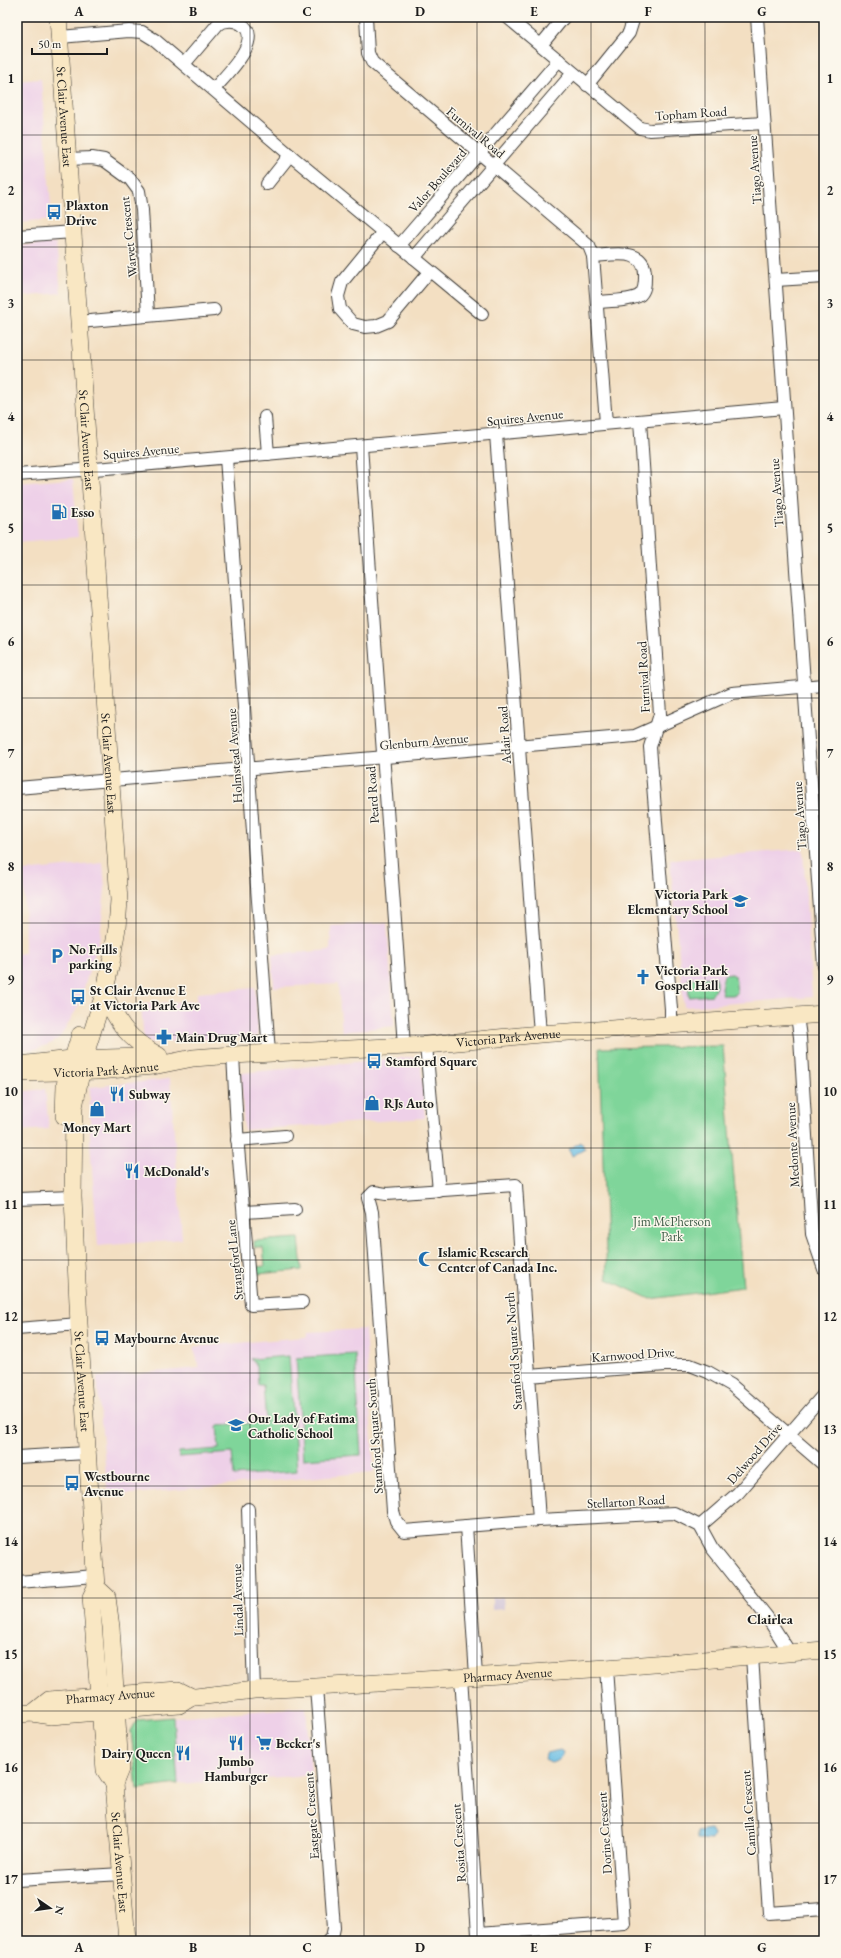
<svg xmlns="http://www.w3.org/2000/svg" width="841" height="1958" viewBox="0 0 841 1958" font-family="'EB Garamond',serif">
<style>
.built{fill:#eed0e8}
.industrial{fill:#ccbed4}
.green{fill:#7fd59a;stroke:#4e785b}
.water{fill:#66bce3;stroke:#416c80}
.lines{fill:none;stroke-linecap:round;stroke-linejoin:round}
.street-casing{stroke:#3c3935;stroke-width:14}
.secondary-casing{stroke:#3c3935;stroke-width:18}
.street{stroke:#fff;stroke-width:12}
.secondary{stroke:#f9e7c3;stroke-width:17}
.grid{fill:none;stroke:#1c1c1c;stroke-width:1;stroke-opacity:0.55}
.labels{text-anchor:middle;stroke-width:3;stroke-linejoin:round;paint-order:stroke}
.street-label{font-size:13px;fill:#1c1c1c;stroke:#fbf7ec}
.poi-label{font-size:13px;font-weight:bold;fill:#1c1c1c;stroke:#fbf7ec;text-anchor:start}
.park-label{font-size:13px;fill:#3f5d48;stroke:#fbf7ec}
.neighbourhood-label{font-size:14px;font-weight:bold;fill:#1c1c1c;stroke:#fbf7ec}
.neatline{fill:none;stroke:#1c1c1c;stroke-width:1.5}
.grid-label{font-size:13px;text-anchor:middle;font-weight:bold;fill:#1c1c1c}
</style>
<rect width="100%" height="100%" fill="#fbf7ec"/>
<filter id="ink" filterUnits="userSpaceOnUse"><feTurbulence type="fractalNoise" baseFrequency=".025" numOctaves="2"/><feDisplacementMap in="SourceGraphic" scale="8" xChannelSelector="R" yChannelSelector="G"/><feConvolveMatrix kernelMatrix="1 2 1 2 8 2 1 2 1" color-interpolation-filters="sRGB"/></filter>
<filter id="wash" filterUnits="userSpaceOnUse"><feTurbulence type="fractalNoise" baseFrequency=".012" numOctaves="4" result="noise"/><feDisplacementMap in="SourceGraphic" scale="16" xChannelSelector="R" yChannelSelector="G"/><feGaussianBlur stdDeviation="0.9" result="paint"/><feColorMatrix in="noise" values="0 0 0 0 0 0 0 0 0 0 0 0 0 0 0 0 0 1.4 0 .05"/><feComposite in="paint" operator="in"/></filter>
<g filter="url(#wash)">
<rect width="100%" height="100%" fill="#f3dfc2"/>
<g class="built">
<polygon points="41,79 52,220 17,223 17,81"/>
<polygon points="56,243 61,293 17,297 17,246"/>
<polygon points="73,479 78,537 17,542 17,483"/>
<polygon points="803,849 812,997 684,1007 670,860"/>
<polygon points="103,863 105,889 100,936 78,1007 60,1037 52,1043 36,1049 17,1050 17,954 25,953 24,871"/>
<polygon points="387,923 394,1026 342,1032 338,984 274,987 272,955 330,950 331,926"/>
<polygon points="255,988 258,1036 144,1043 141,1004 197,1001 197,993"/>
<polygon points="408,1057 416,1058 421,1065 425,1118 244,1130 241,1073"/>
<polygon points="170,1079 182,1239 98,1246 90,1143 90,1087"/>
<polygon points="45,1089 49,1129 17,1131 17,1092"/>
<polygon points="365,1329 374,1472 108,1496 97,1377 200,1368 193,1347 306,1337 308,1332"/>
<polygon points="306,1707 311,1775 178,1784 173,1717"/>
</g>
<polygon class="industrial" points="503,1597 504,1609 492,1610 492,1598"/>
<g class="green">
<polygon points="732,974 735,976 737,993 733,995 723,995 721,988 724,975"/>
<polygon points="716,977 716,987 712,995 689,997 688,979"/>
<polygon points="723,1046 743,1287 650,1299 607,1279 599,1048"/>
<polygon points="299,1238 302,1270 257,1274 256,1267 265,1266 263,1247 254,1247 254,1241"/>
<polygon points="355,1354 361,1455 303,1459 296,1358"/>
<polygon points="289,1356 297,1471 234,1476 232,1453 179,1457 179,1452 219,1449 217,1426 266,1422 263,1385 258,1385 257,1366 251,1359"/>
<polygon points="173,1717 178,1784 137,1789 131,1731 137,1720"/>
</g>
<g class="water">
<polygon points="581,1142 585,1149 572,1156 569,1149"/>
<path d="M560,1750L563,1752C562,1758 556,1762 551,1763L545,1760L546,1753Z"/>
<polygon points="710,1830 713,1835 711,1840 697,1839 697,1832"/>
</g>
</g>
<g filter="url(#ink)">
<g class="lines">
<defs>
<g id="street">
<polyline points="366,17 368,53 372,62 589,246 593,256 606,423"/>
<polyline points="507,17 640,128 650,130 764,123"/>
<polyline points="757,17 824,966"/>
<polyline points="60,37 129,31 142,32 155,40 290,155 482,314"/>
<polyline points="541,45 564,17"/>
<path d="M184,64L218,24C226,20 233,19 241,24C266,38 224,77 214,89"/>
<polyline points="587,85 629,33 634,17"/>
<polyline points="68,159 92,158 104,160 130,179 139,191 142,210 148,315"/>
<polyline points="267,184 290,155"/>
<polyline points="383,232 342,282 338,296 340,309 353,324 365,327 376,326 388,321 429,272"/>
<polyline points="17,236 73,232"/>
<polyline points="399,246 559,60"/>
<path d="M593,256C613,255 647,246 645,278C645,284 645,290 640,295C632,301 607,301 597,302"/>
<polyline points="414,258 573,73"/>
<polyline points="776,280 824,277"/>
<polyline points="79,322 214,310"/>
<polyline points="265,417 268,454"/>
<polyline points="640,421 660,714 650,747 671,1009 671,1026"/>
<polyline points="496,434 540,1034"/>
<polyline points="361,446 404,1046"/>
<polyline points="226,458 269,1053"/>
<polyline points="17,475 107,468 784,408"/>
<polyline points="17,788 635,736 732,693 824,685"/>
<polyline points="797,1016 800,1037 812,1234 824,1269"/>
<polyline points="426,1045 439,1191"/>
<polyline points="233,1055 238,1147 251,1305 302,1302"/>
<polyline points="237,1140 285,1136"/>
<polyline points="17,1199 73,1197"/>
<polyline points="244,1212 295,1209"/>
<polyline points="17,1329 79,1324"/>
<polyline points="529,1376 665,1365 690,1365 708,1372 731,1385 824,1465"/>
<polyline points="17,1457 87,1453"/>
<polyline points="248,1509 254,1690"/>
<polyline points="539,1520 516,1185 386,1194 374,1192 368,1198 372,1212 393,1511 396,1521 404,1531 539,1520 674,1513 700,1526 712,1548 767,1617 790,1653"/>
<polyline points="466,1526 476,1676"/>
<polyline points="700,1526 738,1493 824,1394"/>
<polyline points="17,1582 96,1576"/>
<polyline points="752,1656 769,1913 824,1909"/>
<polyline points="461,1677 478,1934 624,1923 606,1668"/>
<polyline points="316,1687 334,1928 332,1937 328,1941"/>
<polyline points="17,1880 122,1874"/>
</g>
<g id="secondary">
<path id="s1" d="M58,17L119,900L117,928L111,963L104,994L84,1058L74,1107L73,1197L79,1324L96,1587L91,1597L105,1770L114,1784"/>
<path d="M104,994C119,1025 128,1039 159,1056"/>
<polyline points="20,1065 71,1059 141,1057"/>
<path id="s2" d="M17,1073L98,1071L153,1066L193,1058L233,1055L426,1045L540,1034L824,1014"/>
<polyline points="64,1116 65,1085 80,1035"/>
<path id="s3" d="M96,1587L107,1597L111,1627L120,1769L114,1784L127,1941"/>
<path id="s4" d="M33,1713L49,1700L178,1690L192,1697H196L254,1690L316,1687L606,1668L824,1650"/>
<polyline points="17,1714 33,1713 51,1716 179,1705 192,1697"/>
</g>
</defs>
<use href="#street" class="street-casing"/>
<use href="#secondary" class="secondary-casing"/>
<use href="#street" class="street"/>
<use href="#secondary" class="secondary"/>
</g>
</g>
<path class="grid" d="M136,17V1941M250,17V1941M364,17V1941M477,17V1941M591,17V1941M705,17V1941M17,135H824M17,247H824M17,360H824M17,472H824M17,585H824M17,698H824M17,810H824M17,923H824M17,1035H824M17,1148H824M17,1260H824M17,1373H824M17,1486H824M17,1598H824M17,1711H824M17,1823H824"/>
<defs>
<symbol id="bus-bare" viewBox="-9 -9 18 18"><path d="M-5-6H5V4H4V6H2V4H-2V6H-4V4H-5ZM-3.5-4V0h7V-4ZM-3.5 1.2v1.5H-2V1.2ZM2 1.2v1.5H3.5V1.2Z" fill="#1f6fb2" stroke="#fbf7ec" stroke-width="2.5" paint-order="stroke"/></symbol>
<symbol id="fuel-bare" viewBox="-9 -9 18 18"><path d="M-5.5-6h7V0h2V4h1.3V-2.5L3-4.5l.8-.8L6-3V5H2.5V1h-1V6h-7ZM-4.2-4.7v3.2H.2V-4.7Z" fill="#1f6fb2" stroke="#fbf7ec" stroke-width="2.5" paint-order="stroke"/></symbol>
<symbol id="school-bare" viewBox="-9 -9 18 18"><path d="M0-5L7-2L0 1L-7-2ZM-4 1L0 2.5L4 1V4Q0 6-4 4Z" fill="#1f6fb2" stroke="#fbf7ec" stroke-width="2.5" paint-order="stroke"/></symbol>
<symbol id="parking-bare" viewBox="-9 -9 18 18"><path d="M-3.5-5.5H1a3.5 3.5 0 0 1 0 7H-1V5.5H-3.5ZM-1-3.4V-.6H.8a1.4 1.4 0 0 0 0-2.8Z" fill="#1f6fb2" stroke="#fbf7ec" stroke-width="2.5" paint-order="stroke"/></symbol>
<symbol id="church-bare" viewBox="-9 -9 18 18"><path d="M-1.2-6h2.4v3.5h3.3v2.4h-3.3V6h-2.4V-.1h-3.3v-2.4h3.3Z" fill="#1f6fb2" stroke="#fbf7ec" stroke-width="2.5" paint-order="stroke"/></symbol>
<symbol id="pharmacy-bare" viewBox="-9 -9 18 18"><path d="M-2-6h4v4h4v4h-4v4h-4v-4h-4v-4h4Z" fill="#1f6fb2" stroke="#fbf7ec" stroke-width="2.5" paint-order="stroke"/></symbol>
<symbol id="restaurant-bare" viewBox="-9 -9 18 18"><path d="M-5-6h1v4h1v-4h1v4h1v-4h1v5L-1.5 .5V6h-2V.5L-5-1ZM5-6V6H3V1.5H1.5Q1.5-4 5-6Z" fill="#1f6fb2" stroke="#fbf7ec" stroke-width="2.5" paint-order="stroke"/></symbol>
<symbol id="shop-bare" viewBox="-9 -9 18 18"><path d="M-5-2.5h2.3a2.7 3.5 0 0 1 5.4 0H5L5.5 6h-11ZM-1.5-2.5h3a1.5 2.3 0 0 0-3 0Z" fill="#1f6fb2" stroke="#fbf7ec" stroke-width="2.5" paint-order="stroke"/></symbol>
<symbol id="mosque-bare" viewBox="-9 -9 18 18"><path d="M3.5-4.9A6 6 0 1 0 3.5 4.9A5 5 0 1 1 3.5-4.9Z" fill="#1f6fb2" stroke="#fbf7ec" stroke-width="2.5" paint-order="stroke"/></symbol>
<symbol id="supermarket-bare" viewBox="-9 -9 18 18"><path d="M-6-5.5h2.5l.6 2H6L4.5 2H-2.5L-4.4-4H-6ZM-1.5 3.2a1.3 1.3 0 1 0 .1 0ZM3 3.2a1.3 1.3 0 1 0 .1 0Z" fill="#1f6fb2" stroke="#fbf7ec" stroke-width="2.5" paint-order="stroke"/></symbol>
</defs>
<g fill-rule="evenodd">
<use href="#bus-bare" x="43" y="201" width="22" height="22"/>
<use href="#fuel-bare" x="48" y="501" width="22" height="22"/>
<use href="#school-bare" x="729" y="890" width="22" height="22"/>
<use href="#parking-bare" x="46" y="945" width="22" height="22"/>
<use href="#church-bare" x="632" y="966" width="22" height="22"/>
<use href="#bus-bare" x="67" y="986" width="22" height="22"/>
<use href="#pharmacy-bare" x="153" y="1026" width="22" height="22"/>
<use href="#bus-bare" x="363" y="1050" width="22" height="22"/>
<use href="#restaurant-bare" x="106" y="1083" width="22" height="22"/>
<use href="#shop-bare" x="361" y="1092" width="22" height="22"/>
<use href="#shop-bare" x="86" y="1098" width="22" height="22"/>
<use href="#restaurant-bare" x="121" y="1160" width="22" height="22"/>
<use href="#mosque-bare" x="415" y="1248" width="22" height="22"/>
<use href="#bus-bare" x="91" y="1327" width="22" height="22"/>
<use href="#school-bare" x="225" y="1414" width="22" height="22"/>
<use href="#bus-bare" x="61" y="1472" width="22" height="22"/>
<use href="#restaurant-bare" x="225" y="1732" width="22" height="22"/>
<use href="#supermarket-bare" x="253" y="1732" width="22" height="22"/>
<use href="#restaurant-bare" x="172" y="1742" width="22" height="22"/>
</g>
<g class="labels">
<g class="street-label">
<text transform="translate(691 113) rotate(-4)" y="5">Topham Road</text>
<text dy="5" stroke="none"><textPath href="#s1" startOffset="100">St Clair Avenue East</textPath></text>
<text transform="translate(476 132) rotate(40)" y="5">Furnival Road</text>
<text transform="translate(754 170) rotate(-94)" y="5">Tiago Avenue</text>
<text transform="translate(437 180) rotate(-49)" y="5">Valor Boulevard</text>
<text transform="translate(128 237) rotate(-96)" y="5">Warvet Crescent</text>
<text transform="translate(525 417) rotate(-6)" y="5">Squires Avenue</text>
<text dy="5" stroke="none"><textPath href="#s1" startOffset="424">St Clair Avenue East</textPath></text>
<text transform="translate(141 451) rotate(-5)" y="5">Squires Avenue</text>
<text transform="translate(776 493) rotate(-94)" y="5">Tiago Avenue</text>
<text transform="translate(643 677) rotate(-93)" y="5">Furnival Road</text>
<text transform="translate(504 735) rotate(-94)" y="5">Adair Road</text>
<text transform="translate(424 741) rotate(-5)" y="5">Glenburn Avenue</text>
<text transform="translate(234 756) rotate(-94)" y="5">Holmstead Avenue</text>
<text dy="5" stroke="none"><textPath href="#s1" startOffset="748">St Clair Avenue East</textPath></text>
<text transform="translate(372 795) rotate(-94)" y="5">Peard Road</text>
<text transform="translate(799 816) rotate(-94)" y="5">Tiago Avenue</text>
<text dy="5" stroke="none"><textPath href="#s2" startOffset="493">Victoria Park Avenue</textPath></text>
<text dy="5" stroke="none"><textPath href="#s2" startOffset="89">Victoria Park Avenue</textPath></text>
<text transform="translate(792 1145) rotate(-93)" y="5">Medonte Avenue</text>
<text transform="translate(234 1260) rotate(-96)" y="5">Strangford Lane</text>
<text transform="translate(513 1351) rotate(-94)" y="5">Stamford Square North</text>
<text transform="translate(633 1354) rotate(-4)" y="5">Karnwood Drive</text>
<text dy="5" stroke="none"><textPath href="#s1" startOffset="1372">St Clair Avenue East</textPath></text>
<text transform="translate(374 1436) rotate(-94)" y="5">Stamford Square South</text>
<text transform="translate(754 1453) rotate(-49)" y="5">Delwood Drive</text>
<text transform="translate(626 1501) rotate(-3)" y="5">Stellarton Road</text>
<text transform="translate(237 1600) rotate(-92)" y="5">Lindal Avenue</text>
<text dy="5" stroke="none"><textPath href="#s4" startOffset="482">Pharmacy Avenue</textPath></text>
<text dy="5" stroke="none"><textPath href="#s4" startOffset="82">Pharmacy Avenue</textPath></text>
<text transform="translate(748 1813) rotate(-94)" y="5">Camilla Crescent</text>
<text transform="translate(311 1816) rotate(-94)" y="5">Eastgate Crescent</text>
<text transform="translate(604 1833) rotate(-94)" y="5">Dorine Crescent</text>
<text transform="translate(458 1843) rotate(-94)" y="5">Rosita Crescent</text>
<text dy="5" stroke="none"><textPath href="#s3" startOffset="282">St Clair Avenue East</textPath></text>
</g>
<g class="poi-label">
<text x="66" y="210">Plaxton<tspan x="66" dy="15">Drive</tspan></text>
<text x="71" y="517">Esso</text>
<text x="728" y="899" text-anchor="end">Victoria Park<tspan x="728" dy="15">Elementary School</tspan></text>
<text x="69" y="954">No Frills<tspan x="69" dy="15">parking</tspan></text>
<text x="655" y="975">Victoria Park<tspan x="655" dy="15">Gospel Hall</tspan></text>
<text x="90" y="995">St Clair Avenue E<tspan x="90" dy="15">at Victoria Park Ave</tspan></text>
<text x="176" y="1042">Main Drug Mart</text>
<text x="386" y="1066">Stamford Square</text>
<text x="129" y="1099">Subway</text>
<text x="384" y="1108">RJs Auto</text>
<text x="97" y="1132" text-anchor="middle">Money Mart</text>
<text x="144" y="1176">McDonald's</text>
<text x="438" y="1257">Islamic Research<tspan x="438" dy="15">Center of Canada Inc.</tspan></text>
<text x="114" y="1343">Maybourne Avenue</text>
<text x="248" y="1423">Our Lady of Fatima<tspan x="248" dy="15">Catholic School</tspan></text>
<text x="84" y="1481">Westbourne<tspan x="84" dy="15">Avenue</tspan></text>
<text x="276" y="1748">Becker's</text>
<text x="171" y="1758" text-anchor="end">Dairy Queen</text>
<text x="236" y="1766" text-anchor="middle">Jumbo<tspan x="236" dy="15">Hamburger</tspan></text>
</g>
<g class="park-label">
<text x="672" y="1226">Jim McPherson<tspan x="672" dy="15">Park</tspan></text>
</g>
<g class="neighbourhood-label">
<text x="770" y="1624">Clairlea</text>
</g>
</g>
<rect width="841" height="1958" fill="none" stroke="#fbf7ec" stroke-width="44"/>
<g transform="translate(50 1908) rotate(103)" stroke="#fbf7ec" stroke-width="3" paint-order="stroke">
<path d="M0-3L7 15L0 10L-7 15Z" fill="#1c1c1c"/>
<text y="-6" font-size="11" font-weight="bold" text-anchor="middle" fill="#1c1c1c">N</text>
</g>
<path d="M32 48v6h75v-6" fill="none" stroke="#1c1c1c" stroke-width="2"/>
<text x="38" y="48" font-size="12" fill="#1c1c1c" stroke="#fbf7ec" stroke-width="3" paint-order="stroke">50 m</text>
<rect x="22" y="22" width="797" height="1914" class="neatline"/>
<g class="grid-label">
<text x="79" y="16">A</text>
<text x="193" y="16">B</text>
<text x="307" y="16">C</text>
<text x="420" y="16">D</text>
<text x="534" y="16">E</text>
<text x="648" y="16">F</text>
<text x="762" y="16">G</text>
<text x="11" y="83">1</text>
<text x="830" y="83">1</text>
<text x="11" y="195">2</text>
<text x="830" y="195">2</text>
<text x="11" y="308">3</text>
<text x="830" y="308">3</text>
<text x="11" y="421">4</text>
<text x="830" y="421">4</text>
<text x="11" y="533">5</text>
<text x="830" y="533">5</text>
<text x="11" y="646">6</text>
<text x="830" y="646">6</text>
<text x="11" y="758">7</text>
<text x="830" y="758">7</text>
<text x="11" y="871">8</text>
<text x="830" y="871">8</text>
<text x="11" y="984">9</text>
<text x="830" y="984">9</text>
<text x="11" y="1096">10</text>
<text x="830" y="1096">10</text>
<text x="11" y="1209">11</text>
<text x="830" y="1209">11</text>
<text x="11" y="1321">12</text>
<text x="830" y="1321">12</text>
<text x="11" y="1434">13</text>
<text x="830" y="1434">13</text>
<text x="11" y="1546">14</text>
<text x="830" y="1546">14</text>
<text x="11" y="1659">15</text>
<text x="830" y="1659">15</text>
<text x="11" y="1772">16</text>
<text x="830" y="1772">16</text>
<text x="11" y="1884">17</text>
<text x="830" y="1884">17</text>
<text x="79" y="1952">A</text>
<text x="193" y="1952">B</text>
<text x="307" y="1952">C</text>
<text x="420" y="1952">D</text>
<text x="534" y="1952">E</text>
<text x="648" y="1952">F</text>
<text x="762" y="1952">G</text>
</g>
</svg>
